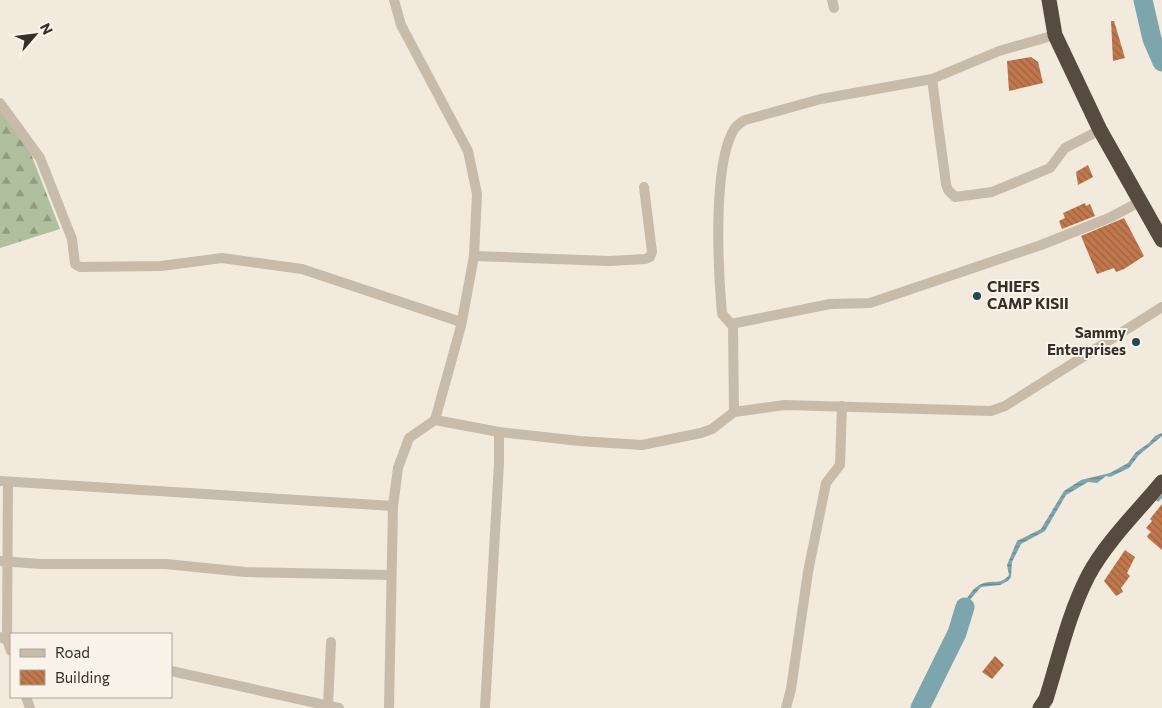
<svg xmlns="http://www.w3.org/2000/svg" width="1162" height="708" viewBox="0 0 1162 708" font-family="Commissioner,sans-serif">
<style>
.forest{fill:url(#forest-firs)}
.water{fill:url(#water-rules)}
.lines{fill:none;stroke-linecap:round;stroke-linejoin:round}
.stream{stroke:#7da5ad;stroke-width:3}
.river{stroke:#7da5ad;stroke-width:19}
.building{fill:url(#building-back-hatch)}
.street{stroke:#c9bba9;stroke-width:10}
.highway{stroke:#574a40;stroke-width:15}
.poi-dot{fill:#204b56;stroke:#f9f3e9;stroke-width:2}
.labels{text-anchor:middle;stroke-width:4;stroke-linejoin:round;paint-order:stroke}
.poi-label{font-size:15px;font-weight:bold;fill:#362f29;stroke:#f9f3e9;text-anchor:start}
</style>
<defs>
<pattern id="forest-firs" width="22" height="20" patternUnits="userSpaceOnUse" patternTransform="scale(1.25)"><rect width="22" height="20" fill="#b0bf9d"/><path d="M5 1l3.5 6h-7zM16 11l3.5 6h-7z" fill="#909c80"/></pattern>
<pattern id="water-rules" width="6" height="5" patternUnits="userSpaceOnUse" patternTransform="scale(1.25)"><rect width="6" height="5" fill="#7da5ad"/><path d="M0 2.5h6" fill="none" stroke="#67878d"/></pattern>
<pattern id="building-back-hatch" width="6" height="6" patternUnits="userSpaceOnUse" patternTransform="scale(1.25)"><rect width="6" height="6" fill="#c0774c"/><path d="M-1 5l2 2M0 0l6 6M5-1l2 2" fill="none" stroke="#9d623f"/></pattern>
</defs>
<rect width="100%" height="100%" fill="#f1eadd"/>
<polygon class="forest" points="0,110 28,146 60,229 0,248"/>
<path class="water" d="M1162,433V436L1139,455L1129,468L1110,477L1106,476L1097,483L1088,482L1066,495L1045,531L1021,544L1012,562L1011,577L1008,581L1000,585L981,587L968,602L958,630C960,613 966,589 984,583C994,580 1001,585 1009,575L1007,565L1017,541L1041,529L1064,491L1081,480L1110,473L1128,463L1136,452L1149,443L1155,436Z"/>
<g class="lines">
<polyline class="stream" points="1158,500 1162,496"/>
<g class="river">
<polyline points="1143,0 1152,39 1162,62"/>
<polyline points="920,708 957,633 965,607"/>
</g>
</g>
<g class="building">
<polygon points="1111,21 1114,21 1125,58 1113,61"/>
<polygon points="1031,57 1038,62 1043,83 1009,91 1007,61"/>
<polygon points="1088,165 1093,177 1078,185 1076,172"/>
<polygon points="1085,203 1086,206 1090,204 1095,216 1062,229 1059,221 1065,218 1063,213"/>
<polygon points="1124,218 1144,256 1124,269 1116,272 1114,268 1097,274 1081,236"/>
<polygon points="1162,504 1162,550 1148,538 1147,536 1151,532 1146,528 1152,521 1150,519"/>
<polygon points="1125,550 1135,557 1127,573 1130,576 1121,588 1123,592 1116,596 1104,581"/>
<polygon points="995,656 1004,665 992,679 982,672"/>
</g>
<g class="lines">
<g class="street">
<polyline points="832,0 834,8"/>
<polyline points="932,79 946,184 948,190 955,197 992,192 1050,168 1065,148 1100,130"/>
<polyline points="0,103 40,158 72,239 75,264 80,267 161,266 222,258 302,269 461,322"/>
<polyline points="474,256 609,261 645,259 650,257 652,252 644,187"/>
<polyline points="731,324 830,304 870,303 1041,245 1109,218 1141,201"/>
<path d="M734,412L733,326L722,314C718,270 713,171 732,133C735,126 740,123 745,120L821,99L932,79L999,51L1055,35"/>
<polyline points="435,420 499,432 580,441 642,445 701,433 712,429 734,412 785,405 991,411 1005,406 1162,307"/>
<polyline points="0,481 393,506"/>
<polyline points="8,482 7,640 11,640"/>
<polyline points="0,561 41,564 166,564 245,572 391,575"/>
<polyline points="0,637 7,640 11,651"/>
<polyline points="171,671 339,708"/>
<polyline points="26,697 30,708"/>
<polyline points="328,705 331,642"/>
<polyline points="389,708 393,506 398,468 409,438 435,420 461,326 474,256 477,194 468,151 401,25 394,0"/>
<polyline points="485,708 499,463 499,432"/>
<polyline points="786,708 791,689 808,572 826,483 840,465 842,406"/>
</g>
<g class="highway">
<polyline points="1049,0 1055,35 1100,130 1162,240"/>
<path d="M1040,708L1046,699C1059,658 1068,615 1088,576C1106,542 1138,511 1162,482"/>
</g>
</g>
<g class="poi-dot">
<circle cx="977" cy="296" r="5"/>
<circle cx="1136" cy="342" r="5"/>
</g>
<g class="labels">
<g class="poi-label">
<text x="987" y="292">CHIEFS<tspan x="987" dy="17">CAMP KISII</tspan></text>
<text x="1126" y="338" text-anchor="end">Sammy<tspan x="1126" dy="17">Enterprises</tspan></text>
</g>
</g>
<rect x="10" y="633" width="162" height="65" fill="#f9f3e9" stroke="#aba59c"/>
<rect x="20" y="649" width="25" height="8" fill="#c9bba9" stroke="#aba59c"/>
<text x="55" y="658" font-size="15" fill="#362f29">Road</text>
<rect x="20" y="670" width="25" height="15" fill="url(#building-back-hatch)" stroke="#aba59c"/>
<text x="55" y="683" font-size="15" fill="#362f29">Building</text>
<g transform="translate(35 35) rotate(62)" stroke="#f9f3e9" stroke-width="4" paint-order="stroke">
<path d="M0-4L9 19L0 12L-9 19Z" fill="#362f29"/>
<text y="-8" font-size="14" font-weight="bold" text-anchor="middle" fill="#362f29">N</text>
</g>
</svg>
